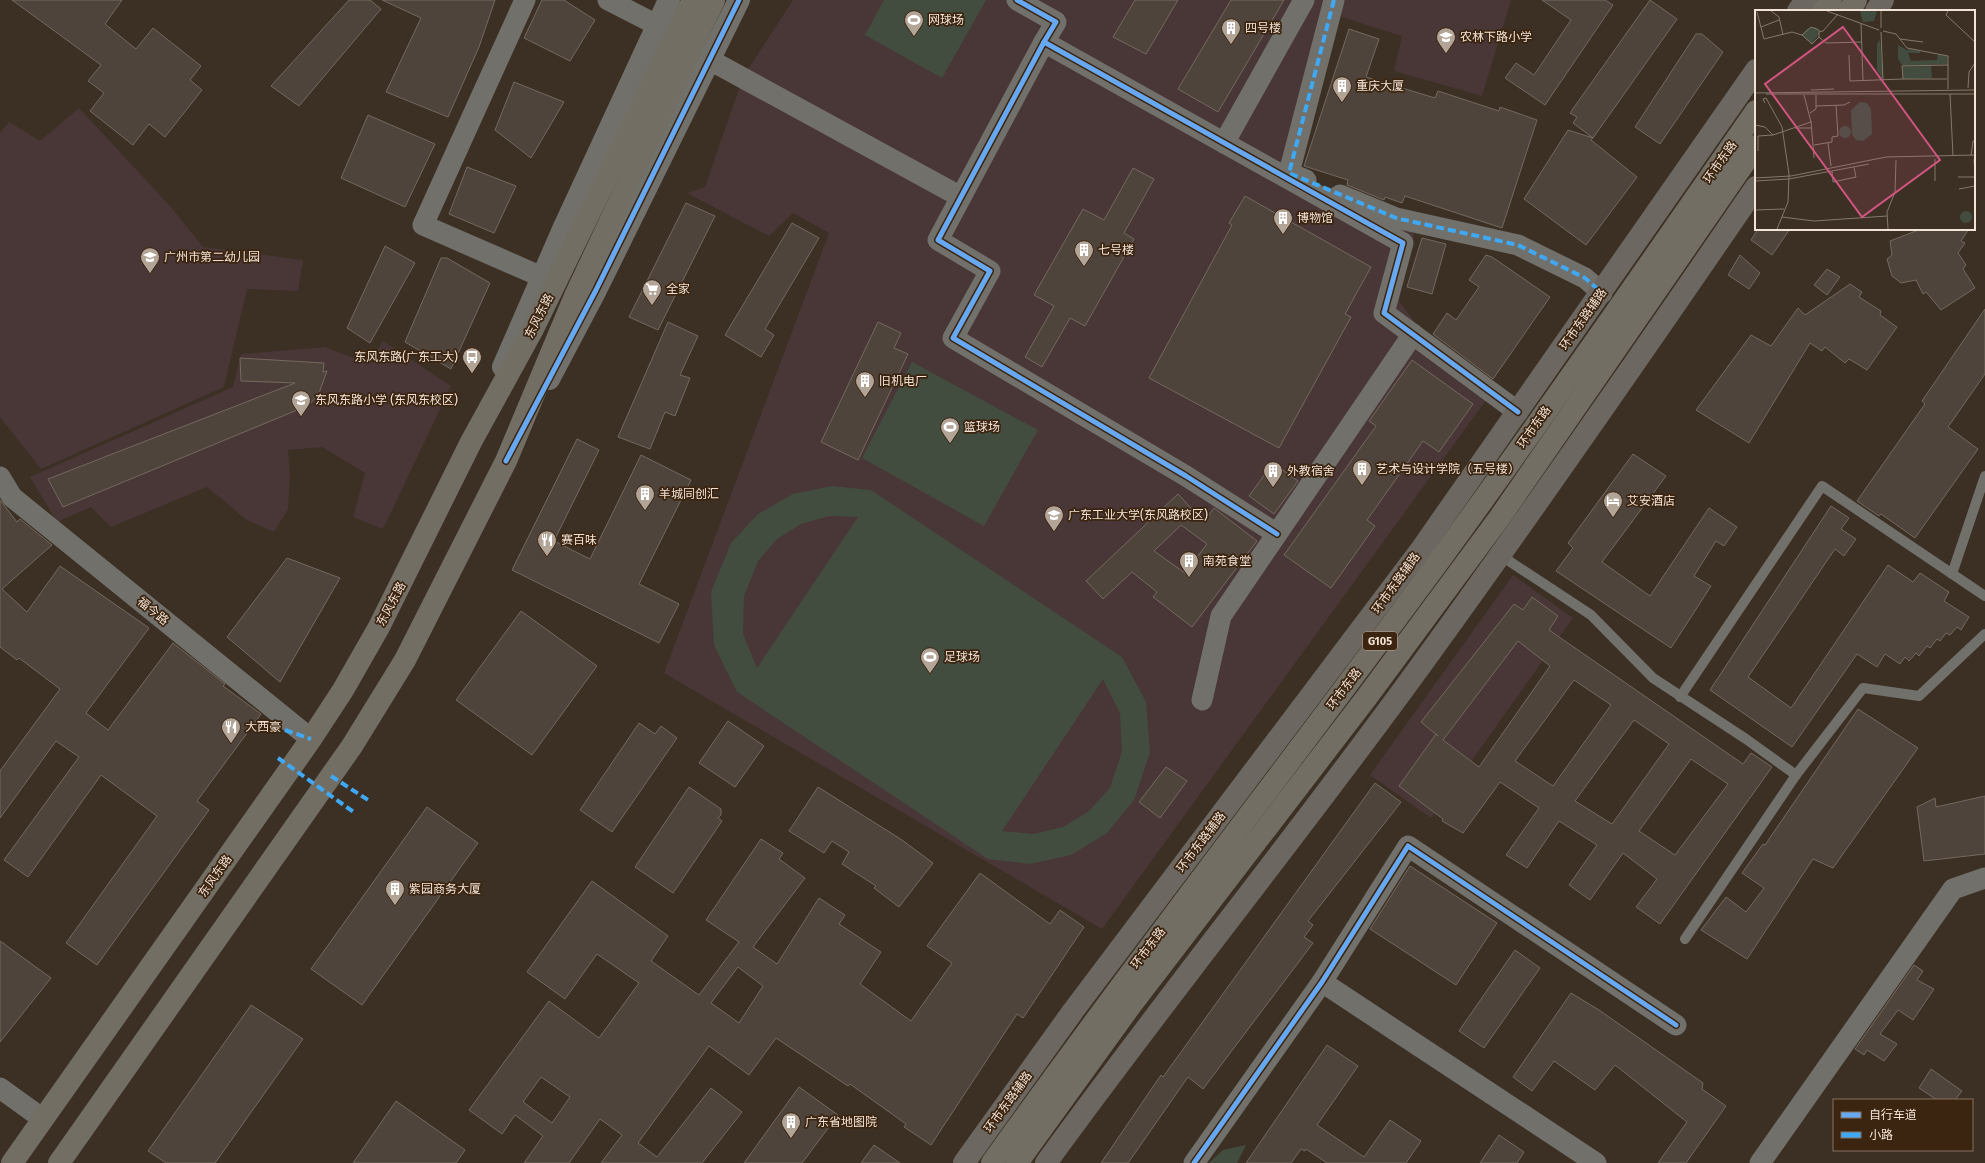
<svg xmlns="http://www.w3.org/2000/svg" width="1985" height="1163" viewBox="0 0 1985 1163" font-family="'Fira Sans','Noto Sans SC',sans-serif">
<style>
.education{fill:#493637}
.green{fill:#424d40;fill-rule:evenodd}
.building{fill:#4f443b;stroke:#74695f;fill-rule:evenodd}
.lines{fill:none;stroke-linecap:round;stroke-linejoin:round}
.service{stroke:#71706b;stroke-width:10}
.minor{stroke:#71706b;stroke-width:21}
.tertiary{stroke:#71706b;stroke-width:22}
.secondary{stroke:#6c6760;stroke-width:22}
.trunk{stroke:#726e64;stroke-width:22}
.quiet{stroke:#3fa9f5;stroke-width:4;stroke-dasharray:8 4;stroke-linecap:butt}
.cycleway-casing{stroke:#3c2510;stroke-width:8}
.cycleway{stroke:#66a8f1;stroke-width:5}
.labels{text-anchor:middle;stroke-width:3.5;stroke-linejoin:round;paint-order:stroke}
.shield{fill:#3c2510;stroke:#bcaa9b;stroke-width:1}
.shield-label{font-size:11px;font-weight:bold;fill:#f3e3d6}
.poi-label{font-size:12px;fill:#f3e3d6;stroke:#3c2510;text-anchor:start}
.street-label{font-size:12px;fill:#f3e3d6;stroke:#3c2510}
.inset-road{fill:none;stroke:#85786b;stroke-width:1}
.view{fill:#d15580;fill-opacity:0.15;stroke:#d15580;stroke-width:2}
.inset-edge{fill:none;stroke:#f3e3d6;stroke-width:2}
</style>
<rect width="100%" height="100%" fill="#3c3024"/>
<g class="education">
<polygon points="793,0 1328,0 1281,171 1415,231 1399,301 1424,334 1492,392 1102,929 664,673 829,233 793,213 769,236 687,193 705,187 743,77"/>
<polygon points="1340,0 1511,0 1482,96 1394,71 1402,36 1335,15"/>
<polygon points="79,108 170,206 203,247 303,260 298,291 247,289 224,387 41,469 0,417 0,133 9,122 40,141"/>
<polygon points="383,341 451,386 383,529 353,517 365,473 322,447 288,450 290,475 288,509 274,532 247,520 207,487 111,527 91,507 57,522 30,477 233,387 241,354 325,347 369,364"/>
<polygon points="1513,575 1573,618 1431,818 1370,775"/>
</g>
<g class="green">
<polygon points="884,0 986,0 942,78 865,35"/>
<polygon points="912,362 1038,430 984,526 862,458"/>
<path d="M831,486L871,490L1122,657L1146,702L1150,752L1134,800L1107,833L1071,855L1030,864L988,859L737,692L714,645L711,592L731,543L758,514L793,494ZM829,516L858,517L757,668L743,634L744,596L758,561L777,539L801,524ZM1103,679L1120,713L1122,752L1110,788L1089,811L1063,827L1033,834L1002,831Z"/>
<polygon points="1246,1145 1237,1163 1209,1163 1223,1150"/>
</g>
<g class="building">
<polygon points="12,0 122,0 105,24 136,49 153,28 201,66 190,80 202,90 165,137 149,124 133,145 90,111 104,93 88,81 101,65"/>
<polygon points="349,0 370,0 381,9 299,106 271,86"/>
<polygon points="382,0 495,0 479,47 448,117 386,92 421,18"/>
<polygon points="542,0 564,0 595,20 570,61 524,38"/>
<polygon points="1135,0 1178,0 1146,54 1113,37"/>
<polygon points="1231,0 1284,0 1218,112 1178,89"/>
<polygon points="1542,0 1605,0 1613,5 1545,105 1505,78 1516,63 1534,75 1571,20"/>
<polygon points="1650,0 1677,19 1593,138 1573,123 1577,117 1570,113"/>
<polygon points="1349,29 1379,39 1366,77 1435,98 1438,91 1499,111 1500,107 1537,120 1502,228 1405,196 1402,203 1385,197 1384,200 1347,185 1348,180 1304,166"/>
<polygon points="1696,34 1702,34 1723,52 1660,144 1635,127"/>
<polygon points="514,82 564,102 531,158 495,130"/>
<polygon points="368,115 435,144 405,207 341,178"/>
<polygon points="1568,130 1593,138 1591,140 1637,177 1586,245 1524,199"/>
<polygon points="467,167 516,186 494,233 449,214"/>
<polygon points="1133,168 1154,179 1124,233 1134,239 1085,326 1070,318 1042,367 1025,357 1054,306 1034,295 1083,209 1104,220"/>
<polygon points="1245,196 1371,267 1345,314 1351,317 1279,448 1149,378 1232,225 1229,223"/>
<polygon points="686,203 715,216 658,330 629,317"/>
<polygon points="792,223 819,238 765,329 774,335 761,357 725,335"/>
<polygon points="1758,229 1790,229 1772,255 1751,240"/>
<polygon points="1921,229 1969,229 1961,241 1965,243 1958,253 1966,265 1963,269 1975,288 1941,310 1926,292 1923,294 1916,280 1901,283 1892,276 1887,259 1892,255 1890,241"/>
<polygon points="1422,238 1446,244 1432,294 1407,287"/>
<polygon points="385,246 415,263 370,343 347,328"/>
<polygon points="1486,255 1492,257 1550,297 1493,379 1433,334 1447,313 1456,320 1479,287 1469,280"/>
<polygon points="1740,255 1760,273 1749,289 1728,275"/>
<polygon points="441,258 447,258 490,283 451,369 405,342"/>
<polygon points="1827,269 1840,277 1827,295 1814,285"/>
<polygon points="1850,284 1862,292 1859,297 1881,311 1880,315 1897,327 1867,370 1849,359 1845,363 1825,347 1822,351 1810,343 1749,443 1696,410 1751,335 1771,346 1798,308 1805,315"/>
<polygon points="1985,309 1985,374 1948,427 1978,449 1915,538 1881,514 1879,516 1857,501 1925,404 1922,401"/>
<polygon points="668,322 698,336 680,375 690,378 675,416 665,412 650,449 618,437"/>
<polygon points="878,322 901,333 894,348 908,354 858,460 821,442"/>
<polygon points="240,358 324,363 323,372 327,371 318,396 307,406 63,507 48,479 295,383 241,381"/>
<polygon points="1412,360 1473,404 1439,452 1423,441 1367,520 1375,526 1331,588 1284,555 1376,426 1369,421"/>
<polygon points="577,439 599,450 554,541 590,559 641,455 691,480 639,584 679,604 659,643 512,570"/>
<polygon points="1633,454 1666,476 1602,562 1650,596 1709,508 1737,527 1724,546 1716,541 1694,576 1711,586 1671,648 1556,571 1573,548 1568,543"/>
<polygon points="1273,463 1298,481 1274,514 1249,496"/>
<path d="M1178,494L1204,522L1214,508L1257,541L1192,627L1153,597L1157,592L1132,572L1103,599L1086,581ZM1181,525L1207,544L1185,573L1154,551Z"/>
<polygon points="0,500 17,522 20,519 52,545 2,589 27,612 60,566 149,628 86,713 108,730 173,643 225,684 223,686 261,714 197,801 209,810 97,965 66,943 157,816 101,775 28,877 4,860 79,757 56,741 0,818 0,771 60,689 19,658 17,660 0,647"/>
<polygon points="1831,506 1849,518 1841,529 1856,539 1844,556 1835,549 1748,677 1791,708 1888,565 1913,582 1920,573 1949,592 1944,601 1969,617 1961,630 1957,627 1950,635 1946,633 1940,641 1937,639 1930,648 1927,646 1919,656 1916,653 1909,661 1905,657 1900,664 1885,654 1877,667 1857,654 1792,747 1710,690"/>
<polygon points="287,558 340,578 280,682 227,637"/>
<path d="M1532,597L1558,616L1549,630L1743,764L1751,753L1772,767L1660,924L1636,907L1657,879L1623,853L1590,900L1569,885L1597,845L1559,821L1527,868L1506,855L1539,808L1500,782L1463,833L1442,821L1443,819L1399,786L1436,734L1438,736L1421,722L1514,604L1523,610ZM1518,641L1550,666L1479,767L1443,740ZM1574,680L1611,705L1553,786L1515,761ZM1634,720L1669,744L1612,824L1575,801ZM1691,759L1728,784L1675,855L1639,831Z"/>
<polygon points="521,611 597,666 532,755 456,700"/>
<polygon points="1858,709 1918,748 1833,868 1813,859 1747,959 1701,930 1726,897 1746,912 1764,888 1742,873 1763,844 1765,845"/>
<polygon points="728,721 764,746 735,787 699,763"/>
<polygon points="639,723 655,734 661,726 677,738 612,832 580,810"/>
<polygon points="1166,767 1187,781 1160,818 1139,802"/>
<polygon points="1375,783 1401,802 1308,921 1313,925 1304,937 1313,943 1203,1089 1188,1077 1128,1163 1101,1163 1161,1075 1163,1077"/>
<polygon points="689,787 721,809 721,815 718,818 722,821 673,893 635,867"/>
<polygon points="818,787 902,840 933,863 899,907 874,888 876,886 842,864 849,852 832,841 824,853 789,831"/>
<polygon points="1985,796 1985,854 1924,861 1917,807 1935,798 1936,807"/>
<polygon points="427,807 478,843 362,1005 311,969"/>
<path d="M761,839L783,853L779,859L805,878L753,947L777,964L819,898L845,915L839,924L881,952L860,984L911,1021L952,963L927,946L980,873L1050,924L1060,910L1084,927L1023,1018L1017,1014L931,1145L904,1127L906,1124L850,1084L848,1086L776,1038L749,1075L709,1046L638,1143L657,1157L711,1088L742,1112L702,1163H601L622,1135L600,1119L569,1163H524L543,1136L515,1115L502,1134L469,1110L549,1001L599,1038L639,983L597,954L565,999L527,972L592,881L668,936L651,961L699,995L739,942L706,920ZM738,967L763,986L739,1023L711,1003ZM541,1077L570,1097L552,1123L523,1102Z"/>
<polygon points="1410,866 1497,923 1456,985 1370,929"/>
<polygon points="0,941 51,978 0,1042"/>
<polygon points="1515,950 1540,968 1484,1048 1459,1031"/>
<polygon points="1914,965 1923,971 1917,980 1934,989 1913,1020 1898,1010 1880,1034 1897,1044 1884,1061 1867,1050 1864,1055 1855,1049"/>
<polygon points="1571,993 1599,1010 1703,1083 1702,1089 1726,1106 1686,1163 1658,1163 1687,1122 1615,1065 1595,1090 1554,1061 1532,1091 1513,1077"/>
<polygon points="251,1005 303,1039 215,1163 166,1163 148,1151"/>
<polygon points="1327,1045 1358,1066 1317,1125 1364,1157 1390,1120 1421,1141 1406,1163 1327,1163 1306,1149 1305,1151 1301,1149 1291,1163 1246,1163"/>
<polygon points="1931,1069 1962,1091 1955,1100 1937,1100 1919,1088"/>
<polygon points="799,1087 838,1115 802,1163 744,1163"/>
<polygon points="396,1101 465,1150 456,1163 353,1163"/>
<polygon points="1499,1135 1524,1152 1517,1163 1480,1163"/>
<polygon points="874,1145 900,1163 861,1163"/>
</g>
<g class="lines">
<g class="service">
<polyline points="1500,555 1591,615 1653,678 1746,739 1796,775"/>
<polyline points="1952,574 1985,476"/>
<polyline points="1680,697 1822,486 1985,596"/>
<polyline points="1685,939 1796,775 1863,688 1919,696 1985,634"/>
</g>
<g class="minor">
<polyline points="525,0 423,225 542,277"/>
<polyline points="608,0 657,25"/>
<polyline points="1017,0 1056,22 1044,42 1403,243 1384,313 1518,412"/>
<polyline points="1044,42 938,240 990,271 953,338 1186,476 1277,534"/>
<polyline points="710,60 961,197"/>
<polyline points="1224,143 1304,0"/>
<polyline points="1306,180 1289,173 1334,0"/>
<polyline points="1340,195 1396,218 1518,245 1585,278 1602,293"/>
<polyline points="0,477 12,497 311,739"/>
<polyline points="1202,700 1221,616 1413,334"/>
<polyline points="1322,982 1596,1163"/>
<polyline points="0,1088 43,1119"/>
<polyline points="1194,1163 1322,982 1408,846 1676,1025"/>
<polyline points="1760,1163 1953,889 1985,878"/>
</g>
<g class="tertiary">
<polyline points="503,367 564,227 669,0"/>
<polyline points="549,379 596,290 739,0"/>
</g>
<g class="secondary">
<polyline points="1798,11 1806,0"/>
<polyline points="1876,11 1883,0"/>
<polyline points="964,1163 1073,1011 1422,548 1756,70"/>
<path d="M1046,1163C1165,999 1292,842 1411,679C1529,517 1643,352 1756,187"/>
</g>
<g class="trunk">
<polyline points="1823,11 1831,0"/>
<polyline points="1849,11 1856,0"/>
<polyline points="12,1163 311,739 343,690 379,627 471,442 533,329 693,0"/>
<polyline points="59,1163 352,746 405,660 506,461 575,296 714,0"/>
<path d="M992,1163C1136,961 1289,765 1436,565C1545,416 1650,263 1756,111"/>
<polyline points="1017,1163 1131,1005 1367,697 1500,517 1756,146"/>
</g>
<g class="quiet">
<polyline points="1334,0 1289,173 1396,218 1518,245 1585,278 1602,293"/>
<polyline points="285,730 311,739"/>
<polyline points="278,758 355,813"/>
<polyline points="331,776 368,800"/>
</g>
<defs>
<g id="cycleway">
<polyline points="1017,0 1056,22 1044,42 1403,243 1384,313 1518,412"/>
<polyline points="1044,42 938,240 990,271 953,338 1186,476 1277,534"/>
<polyline points="506,461 596,290 739,0"/>
<polyline points="1194,1163 1322,982 1408,846 1676,1025"/>
</g>
</defs>
<use href="#cycleway" class="cycleway-casing"/>
<use href="#cycleway" class="cycleway"/>
</g>
<defs>
<symbol id="stadium-pin" viewBox="-11 -11 22 30"><path d="M0 17L-7.5 6A9.5 9.5 0 1 1 7.5 6Z" fill="#b3a498" stroke="#3c2510"/><path d="M0-5a6.5 5 0 1 0 0 10a6.5 5 0 1 0 0-10ZM-3.5-1.8h7v3.6h-7Z" fill="#fff"/></symbol>
<symbol id="building-pin" viewBox="-11 -11 22 30"><path d="M0 17L-7.5 6A9.5 9.5 0 1 1 7.5 6Z" fill="#b3a498" stroke="#3c2510"/><path d="M-4-6H4V6H1V3H-1V6H-4ZM-2.5-4.3h1.7v1.8h-1.7ZM.8-4.3h1.7v1.8H.8ZM-2.5-1h1.7V.8h-1.7ZM.8-1h1.7V.8H.8Z" fill="#fff"/></symbol>
<symbol id="school-pin" viewBox="-11 -11 22 30"><path d="M0 17L-7.5 6A9.5 9.5 0 1 1 7.5 6Z" fill="#b3a498" stroke="#3c2510"/><path d="M0-5L7-2L0 1L-7-2ZM-4 1L0 2.5L4 1V4Q0 6-4 4Z" fill="#fff"/></symbol>
<symbol id="supermarket-pin" viewBox="-11 -11 22 30"><path d="M0 17L-7.5 6A9.5 9.5 0 1 1 7.5 6Z" fill="#b3a498" stroke="#3c2510"/><path d="M-6-5.5h2.5l.6 2H6L4.5 2H-2.5L-4.4-4H-6ZM-1.5 3.2a1.3 1.3 0 1 0 .1 0ZM3 3.2a1.3 1.3 0 1 0 .1 0Z" fill="#fff"/></symbol>
<symbol id="bus-pin" viewBox="-11 -11 22 30"><path d="M0 17L-7.5 6A9.5 9.5 0 1 1 7.5 6Z" fill="#b3a498" stroke="#3c2510"/><path d="M-5-6H5V4H4V6H2V4H-2V6H-4V4H-5ZM-3.5-4V0h7V-4ZM-3.5 1.2v1.5H-2V1.2ZM2 1.2v1.5H3.5V1.2Z" fill="#fff"/></symbol>
<symbol id="hotel-pin" viewBox="-11 -11 22 30"><path d="M0 17L-7.5 6A9.5 9.5 0 1 1 7.5 6Z" fill="#b3a498" stroke="#3c2510"/><path d="M-6-4.5h1.5V1H6V5H4.5V3h-9V5H-6ZM-4 0a1.8 1.8 0 1 1 3.6 0ZM.5 0V-2.5h3Q6-2.5 6 0Z" fill="#fff"/></symbol>
<symbol id="university-pin" viewBox="-11 -11 22 30"><path d="M0 17L-7.5 6A9.5 9.5 0 1 1 7.5 6Z" fill="#b3a498" stroke="#3c2510"/><path d="M0-5L7-2L0 1L-7-2ZM-4 1L0 2.5L4 1V4Q0 6-4 4Z" fill="#fff"/></symbol>
<symbol id="restaurant-pin" viewBox="-11 -11 22 30"><path d="M0 17L-7.5 6A9.5 9.5 0 1 1 7.5 6Z" fill="#b3a498" stroke="#3c2510"/><path d="M-5-6h1v4h1v-4h1v4h1v-4h1v5L-1.5 .5V6h-2V.5L-5-1ZM5-6V6H3V1.5H1.5Q1.5-4 5-6Z" fill="#fff"/></symbol>
</defs>
<g fill-rule="evenodd">
<use href="#stadium-pin" x="903" y="9" width="22" height="30"/>
<use href="#building-pin" x="1220" y="17" width="22" height="30"/>
<use href="#school-pin" x="1435" y="26" width="22" height="30"/>
<use href="#building-pin" x="1331" y="75" width="22" height="30"/>
<use href="#building-pin" x="1272" y="207" width="22" height="30"/>
<use href="#building-pin" x="1073" y="239" width="22" height="30"/>
<use href="#school-pin" x="139" y="246" width="22" height="30"/>
<use href="#supermarket-pin" x="641" y="278" width="22" height="30"/>
<use href="#bus-pin" x="461" y="346" width="22" height="30"/>
<use href="#building-pin" x="854" y="370" width="22" height="30"/>
<use href="#school-pin" x="290" y="389" width="22" height="30"/>
<use href="#stadium-pin" x="939" y="416" width="22" height="30"/>
<use href="#building-pin" x="1351" y="458" width="22" height="30"/>
<use href="#building-pin" x="1262" y="460" width="22" height="30"/>
<use href="#building-pin" x="634" y="483" width="22" height="30"/>
<use href="#hotel-pin" x="1602" y="490" width="22" height="30"/>
<use href="#university-pin" x="1043" y="504" width="22" height="30"/>
<use href="#restaurant-pin" x="536" y="529" width="22" height="30"/>
<use href="#building-pin" x="1178" y="550" width="22" height="30"/>
<use href="#stadium-pin" x="919" y="646" width="22" height="30"/>
<use href="#restaurant-pin" x="220" y="716" width="22" height="30"/>
<use href="#building-pin" x="384" y="878" width="22" height="30"/>
<use href="#building-pin" x="780" y="1111" width="22" height="30"/>
</g>
<g class="labels">
<rect class="shield" x="1363" y="632" width="34" height="18" rx="3"/>
<g class="shield-label">
<text x="1380" y="645">G105</text>
</g>
<g class="poi-label">
<text x="928" y="24">网球场</text>
<text x="1245" y="32">四号楼</text>
<text x="1460" y="41">农林下路小学</text>
<text x="1356" y="90">重庆大厦</text>
<text x="1297" y="222">博物馆</text>
<text x="1098" y="254">七号楼</text>
<text x="164" y="261">广州市第二幼儿园</text>
<text x="666" y="293">全家</text>
<text x="458" y="361" text-anchor="end">东风东路(广东工大)</text>
<text x="879" y="385">旧机电厂</text>
<text x="315" y="404">东风东路小学 (东风东校区)</text>
<text x="964" y="431">篮球场</text>
<text x="1376" y="473">艺术与设计学院（五号楼）</text>
<text x="1287" y="475">外教宿舍</text>
<text x="659" y="498">羊城同创汇</text>
<text x="1627" y="505">艾安酒店</text>
<text x="1068" y="519">广东工业大学(东风路校区)</text>
<text x="561" y="544">赛百味</text>
<text x="1203" y="565">南苑食堂</text>
<text x="944" y="661">足球场</text>
<text x="245" y="731">大西豪</text>
<text x="409" y="893">紫园商务大厦</text>
<text x="805" y="1126">广东省地图院</text>
</g>
<g class="street-label">
<text transform="translate(1720 162) rotate(-55)" y="4">环市东路</text>
<text transform="translate(539 316) rotate(-63)" y="4">东风东路</text>
<text transform="translate(1583 319) rotate(-55)" y="4">环市东路辅路</text>
<text transform="translate(1534 427) rotate(-55)" y="4">环市东路</text>
<text transform="translate(1396 583) rotate(-54)" y="4">环市东路辅路</text>
<text transform="translate(391 604) rotate(-62)" y="4">东风东路</text>
<text transform="translate(153 611) rotate(39)" y="4">福今路</text>
<text transform="translate(1344 689) rotate(-53)" y="4">环市东路</text>
<text transform="translate(1201 842) rotate(-53)" y="4">环市东路辅路</text>
<text transform="translate(215 876) rotate(-55)" y="4">东风东路</text>
<text transform="translate(1148 948) rotate(-53)" y="4">环市东路</text>
<text transform="translate(1008 1102) rotate(-54)" y="4">环市东路辅路</text>
</g>
</g>
<g transform="translate(1755 10)">
<rect width="220" height="220" fill="#3c3024"/>
<path d="M105,1H122L119,11L108,12ZM61,17L64,24L57,34L47,25L52,19ZM125,30L128,69L123,67L126,66L122,60V34ZM143,35L153,41V39L165,41V43H153L156,51L182,50L183,44L192,46V54L148,56L143,49ZM176,56L177,68L148,69V57ZM105,92L112,93L116,99L117,124L108,131L101,130L97,124L96,100ZM84 122a6 6 0 1 1 12 0a6 6 0 1 1-12 0ZM205 207a6 6 0 1 1 12 0a6 6 0 1 1-12 0Z" fill="#424d40"/>
<path class="inset-road" d="M16,1L24,7L28,25M72,1L124,20M126,1V18M193,1L191,5L220,32M2,2L9,29L37,22L47,25L57,34L64,27V20L56,17L47,25M106,14L108,70M6,17L24,10M128,21L141,24L152,38L193,46V79M64,22L68,21L83,4M126,22L128,70M64,27L71,33L107,32M145,29L168,32M94,45L95,71L148,69L147,56L193,55M148,69H192M213,78L214,62L220,53M56,80L79,79M0,83L220,80M11,84H220M195,84L198,146M10,93L8,89L11,88L27,117L34,164L33,192L22,219M61,96L89,95L95,92M55,103L61,99V85M56,111L59,148M0,115L10,117L18,125L56,112L49,85M40,118H57M73,133L76,156M59,135L77,132V127L83,126L81,95M3,141V126L18,125M216,146L218,131H220M219,149L220,163M77,161L78,172L101,167L99,157M203,167H220M0,168L36,166L131,147L220,145M0,171L34,169L114,154M180,171V149M204,179L220,176M0,200L29,199M27,207L59,211L132,206M133,219L132,202L140,182L141,150"/>
<path class="view" d="M88,17L185,150L107,207L10,74Z"/>
<rect width="220" height="220" class="inset-edge"/>
</g>
<rect x="1833" y="1099" width="140" height="52" fill="#3c2510" stroke="#85715f"/>
<rect x="1841" y="1112" width="20" height="6" fill="#66a8f1" stroke="#85715f"/>
<text x="1869" y="1119" font-size="12" fill="#f3e3d6">自行车道</text>
<rect x="1841" y="1132" width="20" height="6" fill="#3fa9f5" stroke="#85715f"/>
<text x="1869" y="1139" font-size="12" fill="#f3e3d6">小路</text>
</svg>
